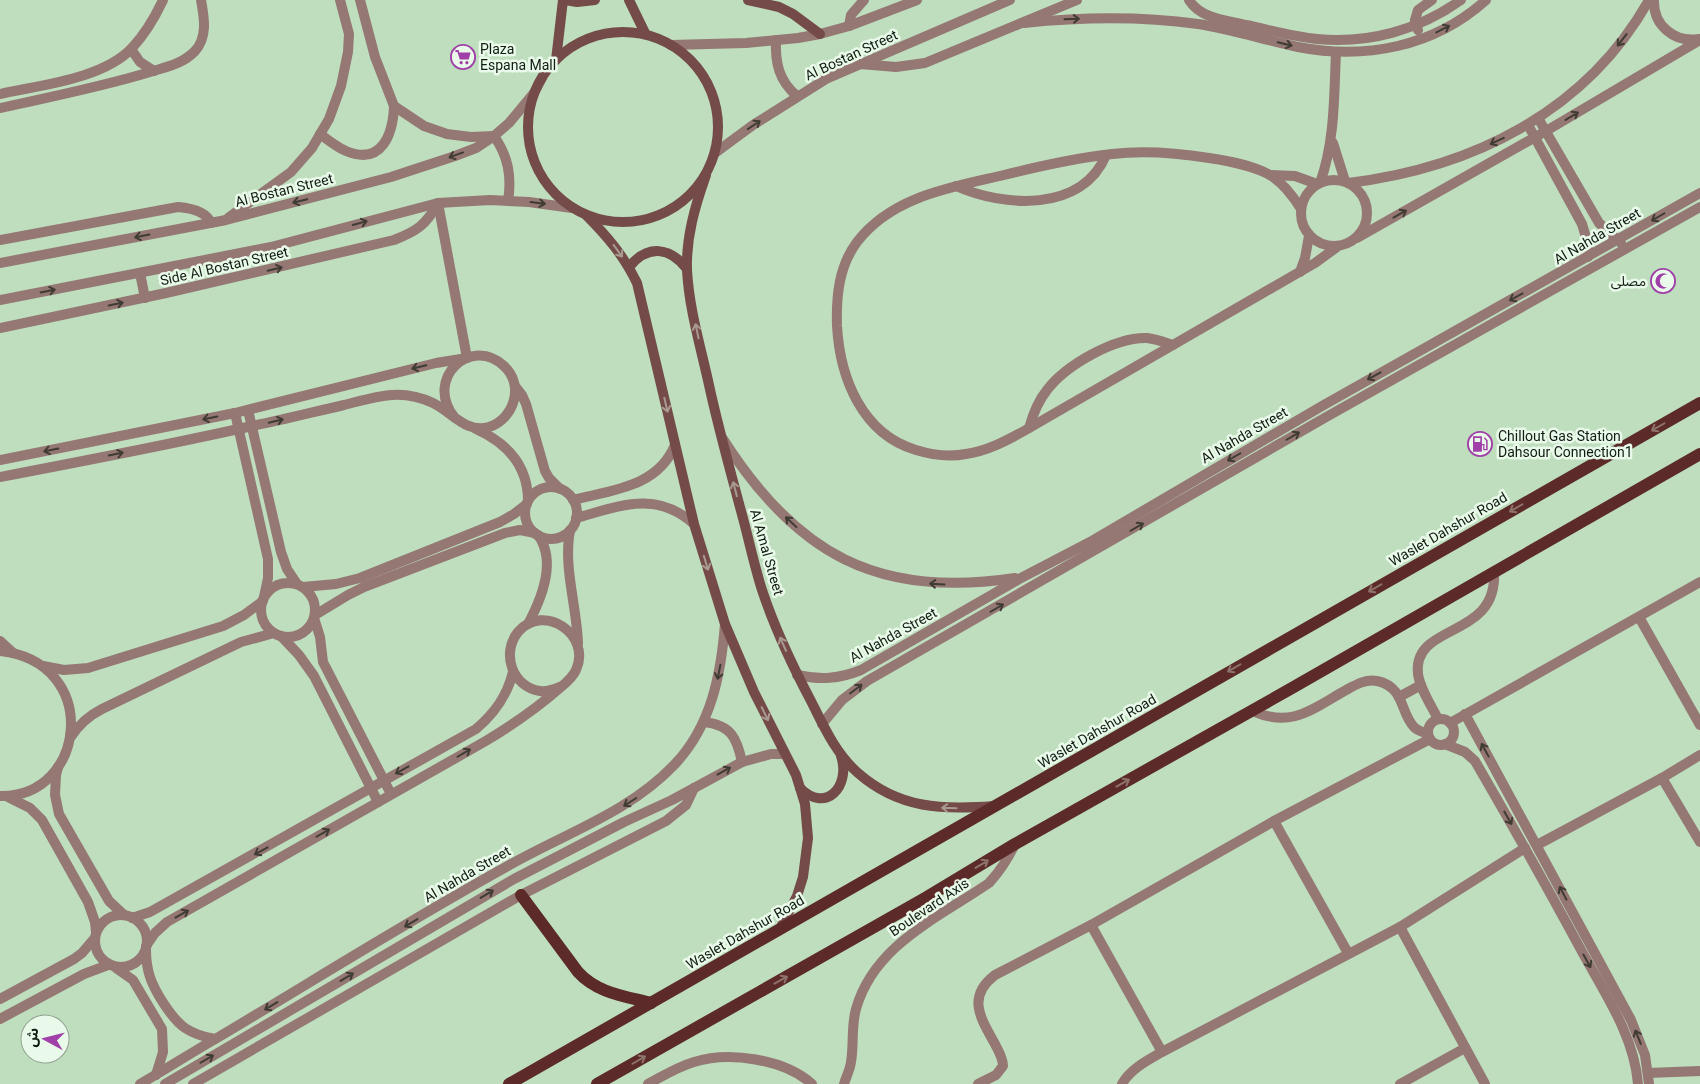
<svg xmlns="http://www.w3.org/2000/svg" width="1700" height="1084" viewBox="0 0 1700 1084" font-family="Roboto,'Noto Sans Arabic',sans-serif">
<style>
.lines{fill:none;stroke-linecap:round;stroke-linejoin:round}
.minor{stroke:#957774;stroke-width:10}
.tertiary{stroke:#957774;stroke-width:10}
.secondary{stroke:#744b48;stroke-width:10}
.primary{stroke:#5c2b29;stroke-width:12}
.oneway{stroke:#3f3c34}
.oneway2{stroke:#a99a91}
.oneway3{stroke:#8e736d}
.labels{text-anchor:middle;stroke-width:5;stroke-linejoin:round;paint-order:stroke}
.poi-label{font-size:14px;fill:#111c11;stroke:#eafaea;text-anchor:start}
.street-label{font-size:14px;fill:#111c11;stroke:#eafaea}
</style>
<rect width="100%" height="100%" fill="#bedebe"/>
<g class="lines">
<g class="minor">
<polyline points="360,0 375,57 394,106 424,126 447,134 471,137 494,136"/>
<path d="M1189,0C1201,19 1226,20 1246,25C1270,30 1293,37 1317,39C1369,44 1419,30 1461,0"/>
<path d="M1654,0C1653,25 1674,43 1699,39"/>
<path d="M1024,23C1082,17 1140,16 1198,24C1232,29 1264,40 1298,47C1365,60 1434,47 1486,0"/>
<polyline points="849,26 851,15 864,0"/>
<polyline points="1418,30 1415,20 1418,10 1432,0"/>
<polyline points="131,49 140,62 154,71"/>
<polyline points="860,64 896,67 925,63 1077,0"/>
<path d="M0,94C40,85 103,79 132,48C145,34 155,17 163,0"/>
<path d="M0,108C50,97 101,87 150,72C165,67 183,64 195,51C208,37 204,17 201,0"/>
<polyline points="1538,118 1599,223 1621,243"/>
<polyline points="1528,125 1582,224 1588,244 1588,257"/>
<path d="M320,134C328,140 337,147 346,151C382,166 393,134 394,106"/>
<polyline points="1333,143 1345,181"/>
<polyline points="1270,175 1295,176 1317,184"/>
<circle cx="1334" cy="213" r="33"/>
<path d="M1320,183C1335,141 1334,96 1336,52"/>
<path d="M1348,183C1472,168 1586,112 1649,0"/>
<path d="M956,186C1003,207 1082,213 1106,155"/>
<path d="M1301,209C1293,196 1283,183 1270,175C1252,165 1229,161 1209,158C1178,153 1144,150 1112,154C1076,158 1040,166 1004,175C952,187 892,196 857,242C839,266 836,296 837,326C840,378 862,434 916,450C932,455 949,457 966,454C987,451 1006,441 1024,431L1315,263L1337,247"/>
<polyline points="228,218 291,172 312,148 329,119 341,86 348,52 349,34 340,0"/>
<polyline points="1357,238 1546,131 1700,40"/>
<path d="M0,240L178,207C190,208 206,211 211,223"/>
<polyline points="1300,272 1305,258 1309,236"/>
<polyline points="140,273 145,298"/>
<path d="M0,328L166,293L394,240C417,231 426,225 438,203"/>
<polyline points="515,386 522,395 526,404 545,471 549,478 560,489"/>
<polyline points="248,410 281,552 287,569 297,584"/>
<polyline points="235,413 268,559 268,578 264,597"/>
<path d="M1029,428C1033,414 1038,401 1047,390C1066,365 1115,337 1147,338C1156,339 1164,342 1173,345"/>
<path d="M476,429C507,443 528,466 528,501"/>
<path d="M723,439C796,554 878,599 1015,578"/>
<polyline points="0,460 235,413 436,363 467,358 438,203"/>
<path d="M0,477C84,461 168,445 252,426C283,420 313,412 344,405C360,401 376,396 392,395C406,394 420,397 433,403C452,412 466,434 489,427C514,419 525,385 504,366C471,335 423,379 455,418"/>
<circle cx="551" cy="513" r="26"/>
<path d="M573,500C612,490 658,487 675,445"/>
<path d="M576,518C620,506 656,490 694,524"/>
<path d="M570,530C563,568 577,606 578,644"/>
<circle cx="288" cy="610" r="27"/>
<polyline points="303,587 336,584 360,578 500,522 514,514 527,504"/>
<polyline points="315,615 348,595 364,587 505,533 520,530 535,533"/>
<polyline points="1639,617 1700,725"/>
<polyline points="314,618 320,637 323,662 391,794"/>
<path d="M528,624C542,598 557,561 538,535"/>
<polyline points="281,636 299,655 314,676 378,802"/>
<polyline points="0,641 12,652"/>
<path d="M0,651C102,662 87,798 0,796"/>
<polyline points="43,666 64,670 88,668 223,626 244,615 263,601"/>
<path d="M797,675C820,680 839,679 861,670L1021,578L1090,542L1322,406L1700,193"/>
<polyline points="1399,697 1421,685"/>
<path d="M1252,711C1293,729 1313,708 1348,689C1357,684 1366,679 1377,681C1405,687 1400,713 1414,727C1418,731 1423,732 1428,734"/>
<polyline points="1465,714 1631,1020 1645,1055 1649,1084"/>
<path d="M1438,719C1431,705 1420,689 1418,674C1412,622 1498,640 1494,572"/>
<circle cx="1441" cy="732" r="13"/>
<path d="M704,722C731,725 737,738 742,762"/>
<polyline points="1450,723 1700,582"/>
<polyline points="822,724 842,700 867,681 1328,416 1700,207"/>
<path d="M70,738C79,724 88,716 102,709L241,642L274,633"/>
<path d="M1445,744L1465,752L1475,761C1511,823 1546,885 1580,948C1603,991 1634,1034 1638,1084"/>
<polyline points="58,767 56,775 55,795 59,814 109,901 124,915"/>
<polyline points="1662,778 1700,842"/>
<polyline points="8,797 30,808 42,820 88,902 95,922 96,932"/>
<polyline points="1274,821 1348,953"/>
<polyline points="1537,845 1662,778 1700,755"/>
<circle cx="121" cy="941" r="26"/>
<path d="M132,918L150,912L476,729C495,713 507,696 513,672"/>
<polyline points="1091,925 1162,1052"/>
<polyline points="1400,927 1485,1084"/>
<path d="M146,946L155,933L167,922L484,742C511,726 537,708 561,687C567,682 573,677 576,670C592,635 544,602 518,632C501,653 512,687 540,691C548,692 555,689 562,686"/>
<path d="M146,950C146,959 147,968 150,977C155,992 172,1019 185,1028C194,1034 204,1037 215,1039"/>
<polyline points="116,968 133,980 162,1029 163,1052 156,1075"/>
<polyline points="0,999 74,959 82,953 94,939"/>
<polyline points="0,1019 84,974 108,965"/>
<polyline points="1648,1073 1700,1071"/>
<path d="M140,1084C166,1069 191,1053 217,1038C313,981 408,921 506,867C563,834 629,813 675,764C711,726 721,675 725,624"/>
<polyline points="165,1084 514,879 624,822 672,800 742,762 771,754 785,754"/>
<polyline points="193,1084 521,895 666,821 686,805 694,788"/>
<path d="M978,1084L996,1075L1003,1066C1003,1058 999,1052 995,1044C981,1019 966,997 995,975L1091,925L1274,821L1430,739"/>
<path d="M1122,1084C1130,1069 1148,1060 1162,1052L1400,927L1525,848"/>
<polyline points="1400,1084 1465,1048"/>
</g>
<g class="tertiary">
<path d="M776,40C775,63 779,81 797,96"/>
<polyline points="671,45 746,43 798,38 820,34 849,26 917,0"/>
<path d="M494,136C508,156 512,176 508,201"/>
<polyline points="715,153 753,125 826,79 1010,0"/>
<polyline points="0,263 226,220 391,177 455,156 476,148 494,136 509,123 534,93 542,78"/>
<polyline points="0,300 271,247 438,203 490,200 529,202 572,208"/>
<path d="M648,1084C663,1076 677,1067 694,1062C729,1051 784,1059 812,1084"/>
<path d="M844,1084C846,1077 850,1070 851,1062C854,1045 851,1027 856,1009C874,945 938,918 989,883C1000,871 1008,859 1015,844"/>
</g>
<g class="secondary">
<polyline points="565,0 577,2 595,0"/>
<polyline points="629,0 645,33"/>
<polyline points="748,0 779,7 793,14 820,34"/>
<circle cx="623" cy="127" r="95"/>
<polyline points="556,60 563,0"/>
<path d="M706,175C695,206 686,237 687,270C689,309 701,348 709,385C719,431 732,477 744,522C750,545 755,568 762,590C775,629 792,665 811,701C824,727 836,754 858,773C899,809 943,810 994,806"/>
<path d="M586,215C607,236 624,256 637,283L694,524L725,624L754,692L796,775L805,804L808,838L803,877L797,896L780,929"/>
<path d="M629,267C648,244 670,247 687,269"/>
<path d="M800,788C826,814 851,786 841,756"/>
</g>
<g class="primary">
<path d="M521,895L578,972C597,993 624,996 651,1003"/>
<path d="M509,1084C906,858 1302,629 1700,403"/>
<polyline points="597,1084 927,897 1015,844 1292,688 1700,454"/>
</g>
</g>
<defs><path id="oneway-shaft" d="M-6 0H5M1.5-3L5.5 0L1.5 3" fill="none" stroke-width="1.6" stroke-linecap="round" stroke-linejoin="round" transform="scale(1.25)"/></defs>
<g class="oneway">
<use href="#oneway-shaft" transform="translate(1072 19) rotate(-2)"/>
<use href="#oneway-shaft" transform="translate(1443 29) rotate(-27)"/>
<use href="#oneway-shaft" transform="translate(1622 40) rotate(128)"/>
<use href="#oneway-shaft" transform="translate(1285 44) rotate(14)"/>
<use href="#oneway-shaft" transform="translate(1572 116) rotate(-31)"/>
<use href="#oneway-shaft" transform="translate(754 125) rotate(-34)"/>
<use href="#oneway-shaft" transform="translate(1497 141) rotate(155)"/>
<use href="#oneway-shaft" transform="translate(456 155) rotate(160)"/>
<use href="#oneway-shaft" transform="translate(300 201) rotate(166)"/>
<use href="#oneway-shaft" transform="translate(538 203) rotate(7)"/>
<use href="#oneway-shaft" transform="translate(1400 214) rotate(-29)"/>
<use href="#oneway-shaft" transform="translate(1658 217) rotate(150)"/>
<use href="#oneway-shaft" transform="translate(360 223) rotate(-15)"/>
<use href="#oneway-shaft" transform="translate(142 236) rotate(169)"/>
<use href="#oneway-shaft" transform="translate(275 269) rotate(-13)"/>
<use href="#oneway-shaft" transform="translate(48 291) rotate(-11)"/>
<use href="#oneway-shaft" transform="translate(1516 297) rotate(151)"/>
<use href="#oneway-shaft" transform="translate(116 304) rotate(-12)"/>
<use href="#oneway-shaft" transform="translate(419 367) rotate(166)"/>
<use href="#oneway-shaft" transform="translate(1374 376) rotate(151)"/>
<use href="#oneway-shaft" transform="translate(210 418) rotate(169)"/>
<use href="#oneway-shaft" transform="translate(276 421) rotate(-13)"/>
<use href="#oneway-shaft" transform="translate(1293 436) rotate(-30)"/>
<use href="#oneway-shaft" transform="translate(51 450) rotate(169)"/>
<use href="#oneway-shaft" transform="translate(116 454) rotate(-11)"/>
<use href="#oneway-shaft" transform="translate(1234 457) rotate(150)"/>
<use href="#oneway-shaft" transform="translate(791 522) rotate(-137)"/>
<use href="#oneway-shaft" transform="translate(1137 527) rotate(-30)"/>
<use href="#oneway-shaft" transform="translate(937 584) rotate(-177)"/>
<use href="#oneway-shaft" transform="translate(997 608) rotate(-30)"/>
<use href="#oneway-shaft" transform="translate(719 672) rotate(101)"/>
<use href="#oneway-shaft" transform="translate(856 689) rotate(-37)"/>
<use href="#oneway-shaft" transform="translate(1485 750) rotate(-119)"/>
<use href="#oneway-shaft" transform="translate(464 753) rotate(-30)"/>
<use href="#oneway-shaft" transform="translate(402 770) rotate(151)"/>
<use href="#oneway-shaft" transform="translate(724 771) rotate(-29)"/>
<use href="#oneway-shaft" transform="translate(630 802) rotate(148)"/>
<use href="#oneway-shaft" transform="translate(1508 818) rotate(60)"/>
<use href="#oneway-shaft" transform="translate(323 833) rotate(-30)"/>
<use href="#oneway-shaft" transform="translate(261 851) rotate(151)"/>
<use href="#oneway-shaft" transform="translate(1563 893) rotate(-118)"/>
<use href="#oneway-shaft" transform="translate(487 894) rotate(-31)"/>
<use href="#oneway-shaft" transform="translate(182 914) rotate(-29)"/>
<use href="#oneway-shaft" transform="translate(411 923) rotate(149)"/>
<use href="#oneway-shaft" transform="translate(1587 961) rotate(61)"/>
<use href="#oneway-shaft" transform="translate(347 977) rotate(-31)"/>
<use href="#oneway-shaft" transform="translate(271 1006) rotate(149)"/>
<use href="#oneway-shaft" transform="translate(1638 1037) rotate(-112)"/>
<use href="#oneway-shaft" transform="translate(207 1059) rotate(-30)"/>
</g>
<g class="oneway2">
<use href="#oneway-shaft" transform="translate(618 251) rotate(54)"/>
<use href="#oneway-shaft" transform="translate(697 331) rotate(-102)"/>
<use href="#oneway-shaft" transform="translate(666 405) rotate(77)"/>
<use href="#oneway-shaft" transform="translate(735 489) rotate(-105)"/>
<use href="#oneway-shaft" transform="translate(706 563) rotate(73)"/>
<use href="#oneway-shaft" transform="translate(783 644) rotate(-114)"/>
<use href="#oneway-shaft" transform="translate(765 714) rotate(64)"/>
<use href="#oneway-shaft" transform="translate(949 808) rotate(-178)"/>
</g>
<g class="oneway3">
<use href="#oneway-shaft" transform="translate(1658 427) rotate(150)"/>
<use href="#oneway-shaft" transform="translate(1516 508) rotate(150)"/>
<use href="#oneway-shaft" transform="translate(1375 588) rotate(150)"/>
<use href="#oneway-shaft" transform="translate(1234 668) rotate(150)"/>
<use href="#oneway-shaft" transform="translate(1123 783) rotate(-29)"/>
<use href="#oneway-shaft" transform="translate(982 864) rotate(-31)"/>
<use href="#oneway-shaft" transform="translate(781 980) rotate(-29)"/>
<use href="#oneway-shaft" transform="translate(639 1060) rotate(-30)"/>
</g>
<defs>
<symbol id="supermarket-ring" viewBox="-11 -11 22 22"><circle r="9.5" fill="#eafaea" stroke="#a040a8" stroke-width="1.5"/><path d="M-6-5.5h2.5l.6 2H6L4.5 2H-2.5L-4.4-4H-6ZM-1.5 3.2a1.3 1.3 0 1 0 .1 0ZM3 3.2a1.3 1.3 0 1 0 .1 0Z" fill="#a040a8"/></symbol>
<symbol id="mosque-ring" viewBox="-11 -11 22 22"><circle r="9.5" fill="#eafaea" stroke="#a040a8" stroke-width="1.5"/><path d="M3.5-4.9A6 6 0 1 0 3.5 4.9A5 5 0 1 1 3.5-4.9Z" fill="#a040a8"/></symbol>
<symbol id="fuel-ring" viewBox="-11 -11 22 22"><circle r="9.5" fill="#eafaea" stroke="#a040a8" stroke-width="1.5"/><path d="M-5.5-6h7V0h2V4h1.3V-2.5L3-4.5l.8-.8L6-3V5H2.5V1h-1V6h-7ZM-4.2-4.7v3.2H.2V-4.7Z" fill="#a040a8"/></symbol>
</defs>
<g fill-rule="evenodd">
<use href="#supermarket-ring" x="449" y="43" width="28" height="28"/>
<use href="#mosque-ring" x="1649" y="267" width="28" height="28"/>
<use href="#fuel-ring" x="1466" y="430" width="28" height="28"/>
</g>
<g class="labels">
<g class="poi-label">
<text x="480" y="54">Plaza<tspan x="480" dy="16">Espana Mall</tspan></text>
<text x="1646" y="286" text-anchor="end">مصلى</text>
<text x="1498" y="441">Chillout Gas Station<tspan x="1498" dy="16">Dahsour Connection1</tspan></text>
</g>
<g class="street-label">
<text transform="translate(851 55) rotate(-25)" y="5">Al Bostan Street</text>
<text transform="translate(284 190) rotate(-14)" y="5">Al Bostan Street</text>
<text transform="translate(1597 236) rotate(-30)" y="5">Al Nahda Street</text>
<text transform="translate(224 266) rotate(-13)" y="5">Side Al Bostan Street</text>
<text transform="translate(1244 435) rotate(-30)" y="5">Al Nahda Street</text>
<text transform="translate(1448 529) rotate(-30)" y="5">Waslet Dahshur Road</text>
<text transform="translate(767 552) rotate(74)" y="5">Al Amal Street</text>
<text transform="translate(893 635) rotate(-29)" y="5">Al Nahda Street</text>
<text transform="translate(1097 731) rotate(-30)" y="5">Waslet Dahshur Road</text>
<text transform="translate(467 874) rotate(-30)" y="5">Al Nahda Street</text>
<text transform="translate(929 907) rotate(-34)" y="5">Boulevard Axis</text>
<text transform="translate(745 932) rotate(-30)" y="5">Waslet Dahshur Road</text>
</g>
</g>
<g transform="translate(45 1039) rotate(277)"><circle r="24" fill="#eafaea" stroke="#93a193"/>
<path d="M0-4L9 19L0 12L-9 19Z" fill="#a040a8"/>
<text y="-8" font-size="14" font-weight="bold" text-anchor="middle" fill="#111c11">ش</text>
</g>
</svg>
